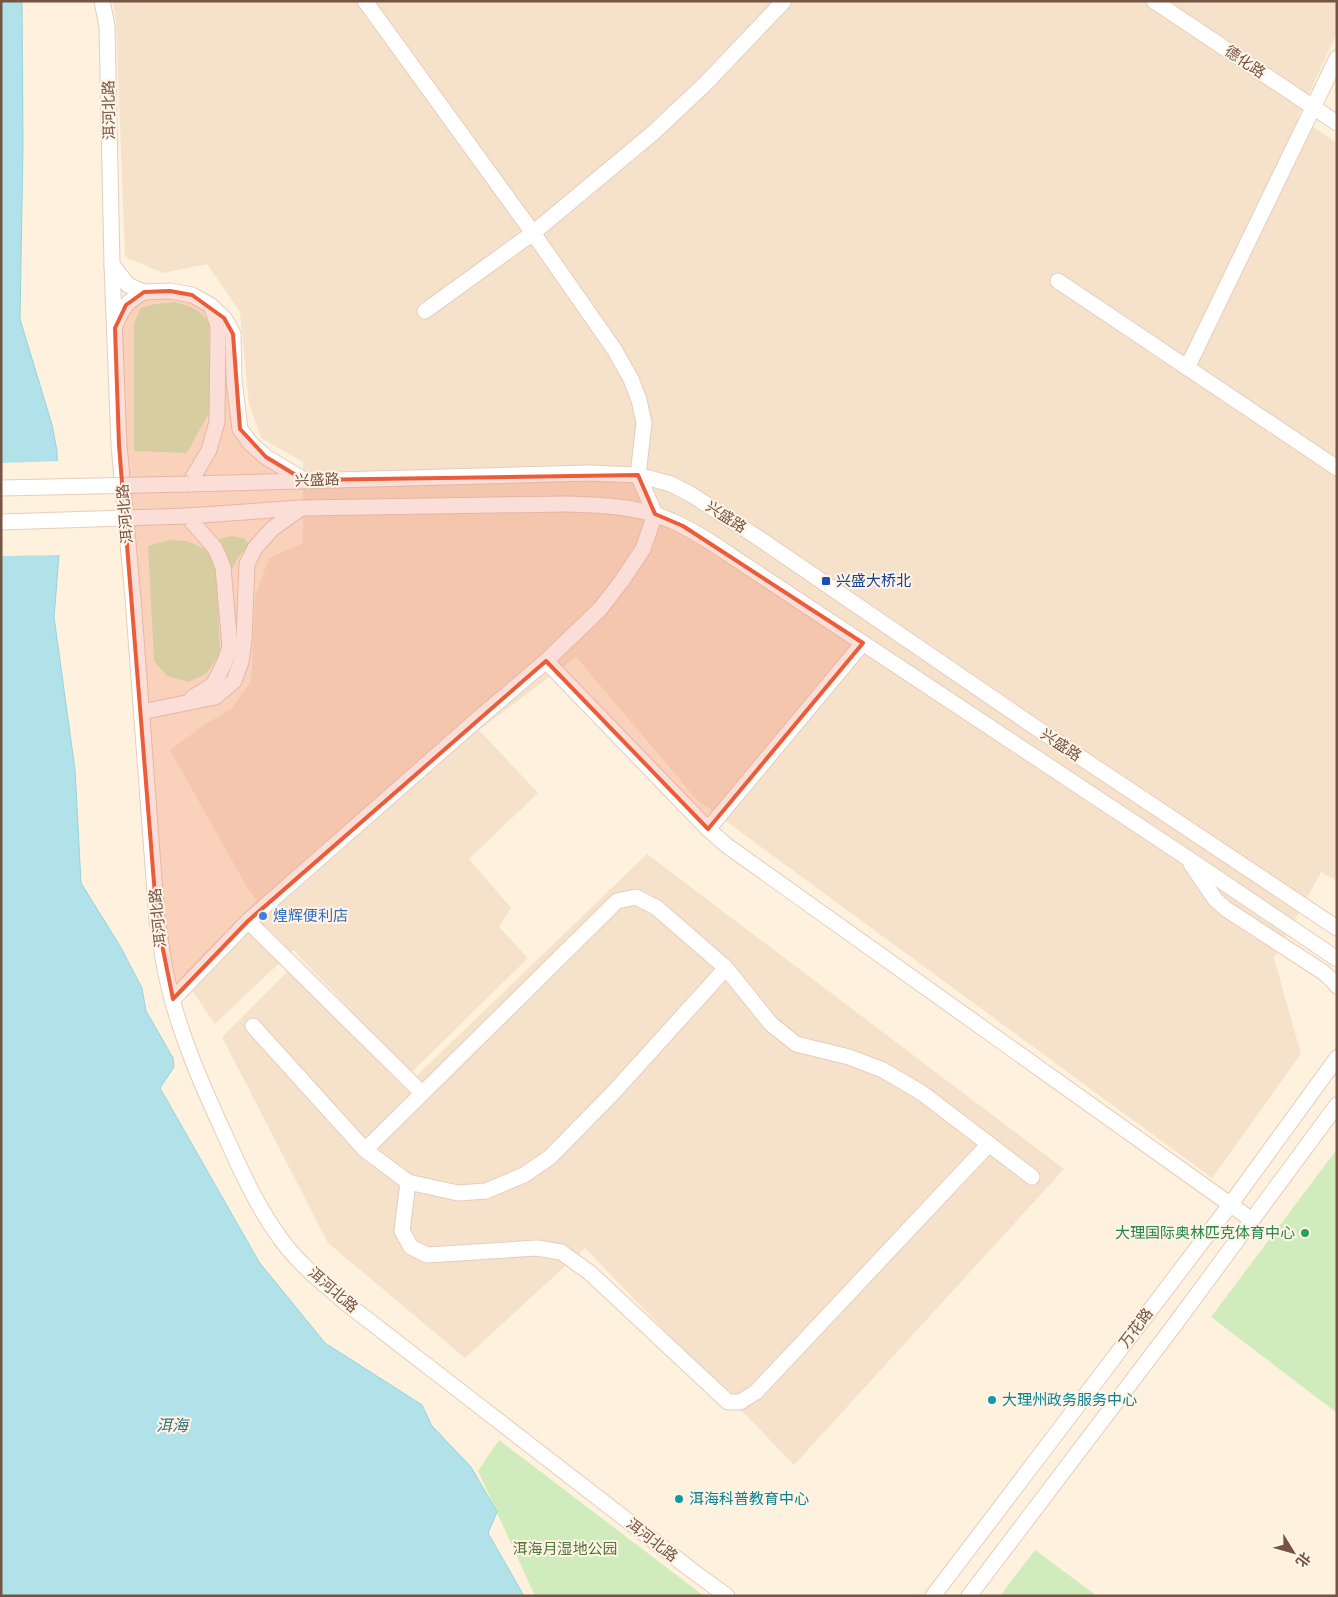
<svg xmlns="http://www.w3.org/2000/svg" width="1338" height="1597" viewBox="0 0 1338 1597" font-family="'IBM Plex Sans','Noto Sans SC',sans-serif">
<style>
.residential{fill:#f6e2cb}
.green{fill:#d1ecbc}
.water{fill:#b1e2e9;stroke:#96d2db}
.pier{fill:#fef1dd}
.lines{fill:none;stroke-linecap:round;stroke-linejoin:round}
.minor-casing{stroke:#e4cebc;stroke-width:17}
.minor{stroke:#fff;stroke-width:15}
.minor-bridge-casing{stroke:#e4cebc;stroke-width:17;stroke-linecap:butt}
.minor-bridge{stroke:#fff;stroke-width:15}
.marked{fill:#ed5c38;fill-opacity:0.2;stroke:#ed5c38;stroke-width:4;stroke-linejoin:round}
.transit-dot{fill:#1a4fb4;stroke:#fff4e6;stroke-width:2}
.shop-dot{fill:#3f7fe0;stroke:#fff4e6;stroke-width:2}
.leisure-dot{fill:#2e9e5b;stroke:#fff4e6;stroke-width:2}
.culture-dot{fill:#0f9aa8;stroke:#fff4e6;stroke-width:2}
.labels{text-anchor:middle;stroke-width:4;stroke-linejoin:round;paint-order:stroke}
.street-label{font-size:15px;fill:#755444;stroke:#fff4e6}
.transit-label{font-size:15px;fill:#164399;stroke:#fff4e6;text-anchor:start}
.shop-label{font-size:15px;fill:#366cbe;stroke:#fff4e6;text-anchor:start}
.leisure-label{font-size:15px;fill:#27864d;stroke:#fff4e6;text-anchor:end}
.culture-label{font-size:15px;fill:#0d838f;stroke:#fff4e6;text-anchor:start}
.park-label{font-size:15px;fill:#4c7739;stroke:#fff4e6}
.water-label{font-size:16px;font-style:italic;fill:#37737d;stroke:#fff4e6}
</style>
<rect width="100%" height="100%" fill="#fef1dd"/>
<g class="residential">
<polygon points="113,1 1337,1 1337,33 1298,117 1337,143 1337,881 1321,872 1274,958 1301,1054 1212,1178 697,800 576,657 479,730 538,793 469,859 511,908 499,927 528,958 411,1073 293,950 215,1024 182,976 257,900 248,889 170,750 204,725 231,709 251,681 255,597 269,558 303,543 303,462 261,438 249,404 240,312 207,264 163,273 125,257 116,20"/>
<polygon points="647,854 1064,1169 794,1465 585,1248 465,1358 328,1243 222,1037 291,968 406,1086"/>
</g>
<g class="green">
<path d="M174,302C190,306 199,308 209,323V413L187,453L134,451V324L141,308L155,304Z"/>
<polygon points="231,536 243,538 251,545 239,556 232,569 219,539"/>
<polygon points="170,540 187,541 205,549 216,562 220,654 206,674 188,682 167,676 154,661 148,546"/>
<polygon points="1337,1149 1337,1413 1211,1317"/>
<polygon points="499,1440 704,1596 535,1596 478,1471"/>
<polygon points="1035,1550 1097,1596 1000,1596"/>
</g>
<polygon class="water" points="1,1 22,1 23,146 20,319 52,425 57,451 59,555 54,617 75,770 81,883 120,946 142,988 146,1011 173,1058 174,1067 160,1088 259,1262 325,1343 422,1405 432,1426 471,1467 497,1512 488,1533 524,1596 1,1596"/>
<polygon class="pier" points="60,461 62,555 1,556 1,463"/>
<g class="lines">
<defs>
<g id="minor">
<path d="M102,1L107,26L112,265L119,445L133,598L157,920C160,937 162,953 165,969C176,1026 200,1081 224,1133C241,1171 258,1209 283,1242C301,1266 324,1284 346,1303L694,1572L727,1596"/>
<polyline points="1154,1 1337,123"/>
<path d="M112,265L128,285L144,292C128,301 122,307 116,324"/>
<polyline points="1058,281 1337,468"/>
<polyline points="144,292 170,291 192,295 210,305 224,318 233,334 234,380 240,429 251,444 266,457 304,480"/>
<polyline points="425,311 533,233 653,133 705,84 784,1"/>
<polyline points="1187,368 1337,58"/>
<polyline points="189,484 588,473 638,475 671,484 692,495 757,537 1032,725 1337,928"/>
<polyline points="189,484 209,450 217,422 218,326 213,311"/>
<path d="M187,516L301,508L566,504C601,505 639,506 672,521C698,532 722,550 745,565L1186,857L1337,959"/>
<polyline points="187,516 215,548 223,567 230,647 224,664 213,685 192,698"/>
<polyline points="546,661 708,829 726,845 1252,1220"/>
<polyline points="142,712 215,697 234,681 241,662 244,639 247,564 255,548 272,529 300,509"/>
<polyline points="708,829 863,643"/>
<polyline points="1191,864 1215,899 1226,909 1323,972 1332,980 1337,986"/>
<polyline points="248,921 422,1093"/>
<polyline points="173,999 248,921 480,717 546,661 600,609 621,582 643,549 655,514 638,475 644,423 639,400 631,379 614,349 533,233 365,1"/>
<polyline points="253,1026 365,1150 408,1182 458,1193 486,1191 524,1175 550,1157 612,1094 726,968"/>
<polyline points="365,1150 617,901 636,897 657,908 726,968 771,1024 796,1044 849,1057 883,1070 922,1093 1032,1177"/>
<polyline points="408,1182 402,1231 411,1247 427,1255 537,1248 561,1252 589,1272 728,1402 740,1402 756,1392 989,1144"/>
<polyline points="933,1596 1230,1205 1337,1058"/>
<polyline points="969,1596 1173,1327 1337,1105"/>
</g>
</defs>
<use href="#minor" class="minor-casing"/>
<use href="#minor" class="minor"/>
<defs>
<g id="minor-bridge">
<polyline points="1,488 189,484"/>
<polyline points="1,522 187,516"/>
</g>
</defs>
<use href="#minor-bridge" class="minor-bridge-casing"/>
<use href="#minor-bridge" class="minor-bridge"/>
</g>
<path class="marked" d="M170,291L192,295L224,318L233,334L240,429L266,457L304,480L638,475L655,514L683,526L863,643L708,829L546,661L248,921L173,999L157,920L119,445L115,328L126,305L144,292Z"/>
<rect class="transit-dot" x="821" y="576" width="10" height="10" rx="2.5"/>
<circle class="shop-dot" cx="263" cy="916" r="5"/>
<circle class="leisure-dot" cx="1305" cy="1233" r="5"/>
<g class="culture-dot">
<circle cx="992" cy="1400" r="5"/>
<circle cx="679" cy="1499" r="5"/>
</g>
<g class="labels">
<g class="street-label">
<text transform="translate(1245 62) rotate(34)" y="5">德化路</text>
<text transform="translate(109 110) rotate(-91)" y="5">洱河北路</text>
<text transform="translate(317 480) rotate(-2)" y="5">兴盛路</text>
<text transform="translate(125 514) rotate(-95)" y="5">洱河北路</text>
<text transform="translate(726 517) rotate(33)" y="5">兴盛路</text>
<text transform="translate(1061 745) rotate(34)" y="5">兴盛路</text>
<text transform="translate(158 918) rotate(-96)" y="5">洱河北路</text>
<text transform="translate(333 1290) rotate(41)" y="5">洱河北路</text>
<text transform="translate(1136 1328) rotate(-53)" y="5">万花路</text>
<text transform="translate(652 1540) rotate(38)" y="5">洱河北路</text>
</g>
<g class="transit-label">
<text x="836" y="586">兴盛大桥北</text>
</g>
<g class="shop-label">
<text x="273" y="921">煌辉便利店</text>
</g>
<g class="leisure-label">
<text x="1295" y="1238">大理国际奥林匹克体育中心</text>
</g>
<g class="culture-label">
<text x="1002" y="1405">大理州政务服务中心</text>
<text x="689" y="1504">洱海科普教育中心</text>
</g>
<g class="park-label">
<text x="565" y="1554">洱海月湿地公园</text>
</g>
<g class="water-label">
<text x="172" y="1431">洱海</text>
</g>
</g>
<rect width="1338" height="1597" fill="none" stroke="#755444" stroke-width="5"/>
<g transform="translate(1293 1552) rotate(127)" stroke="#fff4e6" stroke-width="4" paint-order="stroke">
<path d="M0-4L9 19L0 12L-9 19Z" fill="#755444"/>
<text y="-8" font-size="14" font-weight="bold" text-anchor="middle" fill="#755444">北</text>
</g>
</svg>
